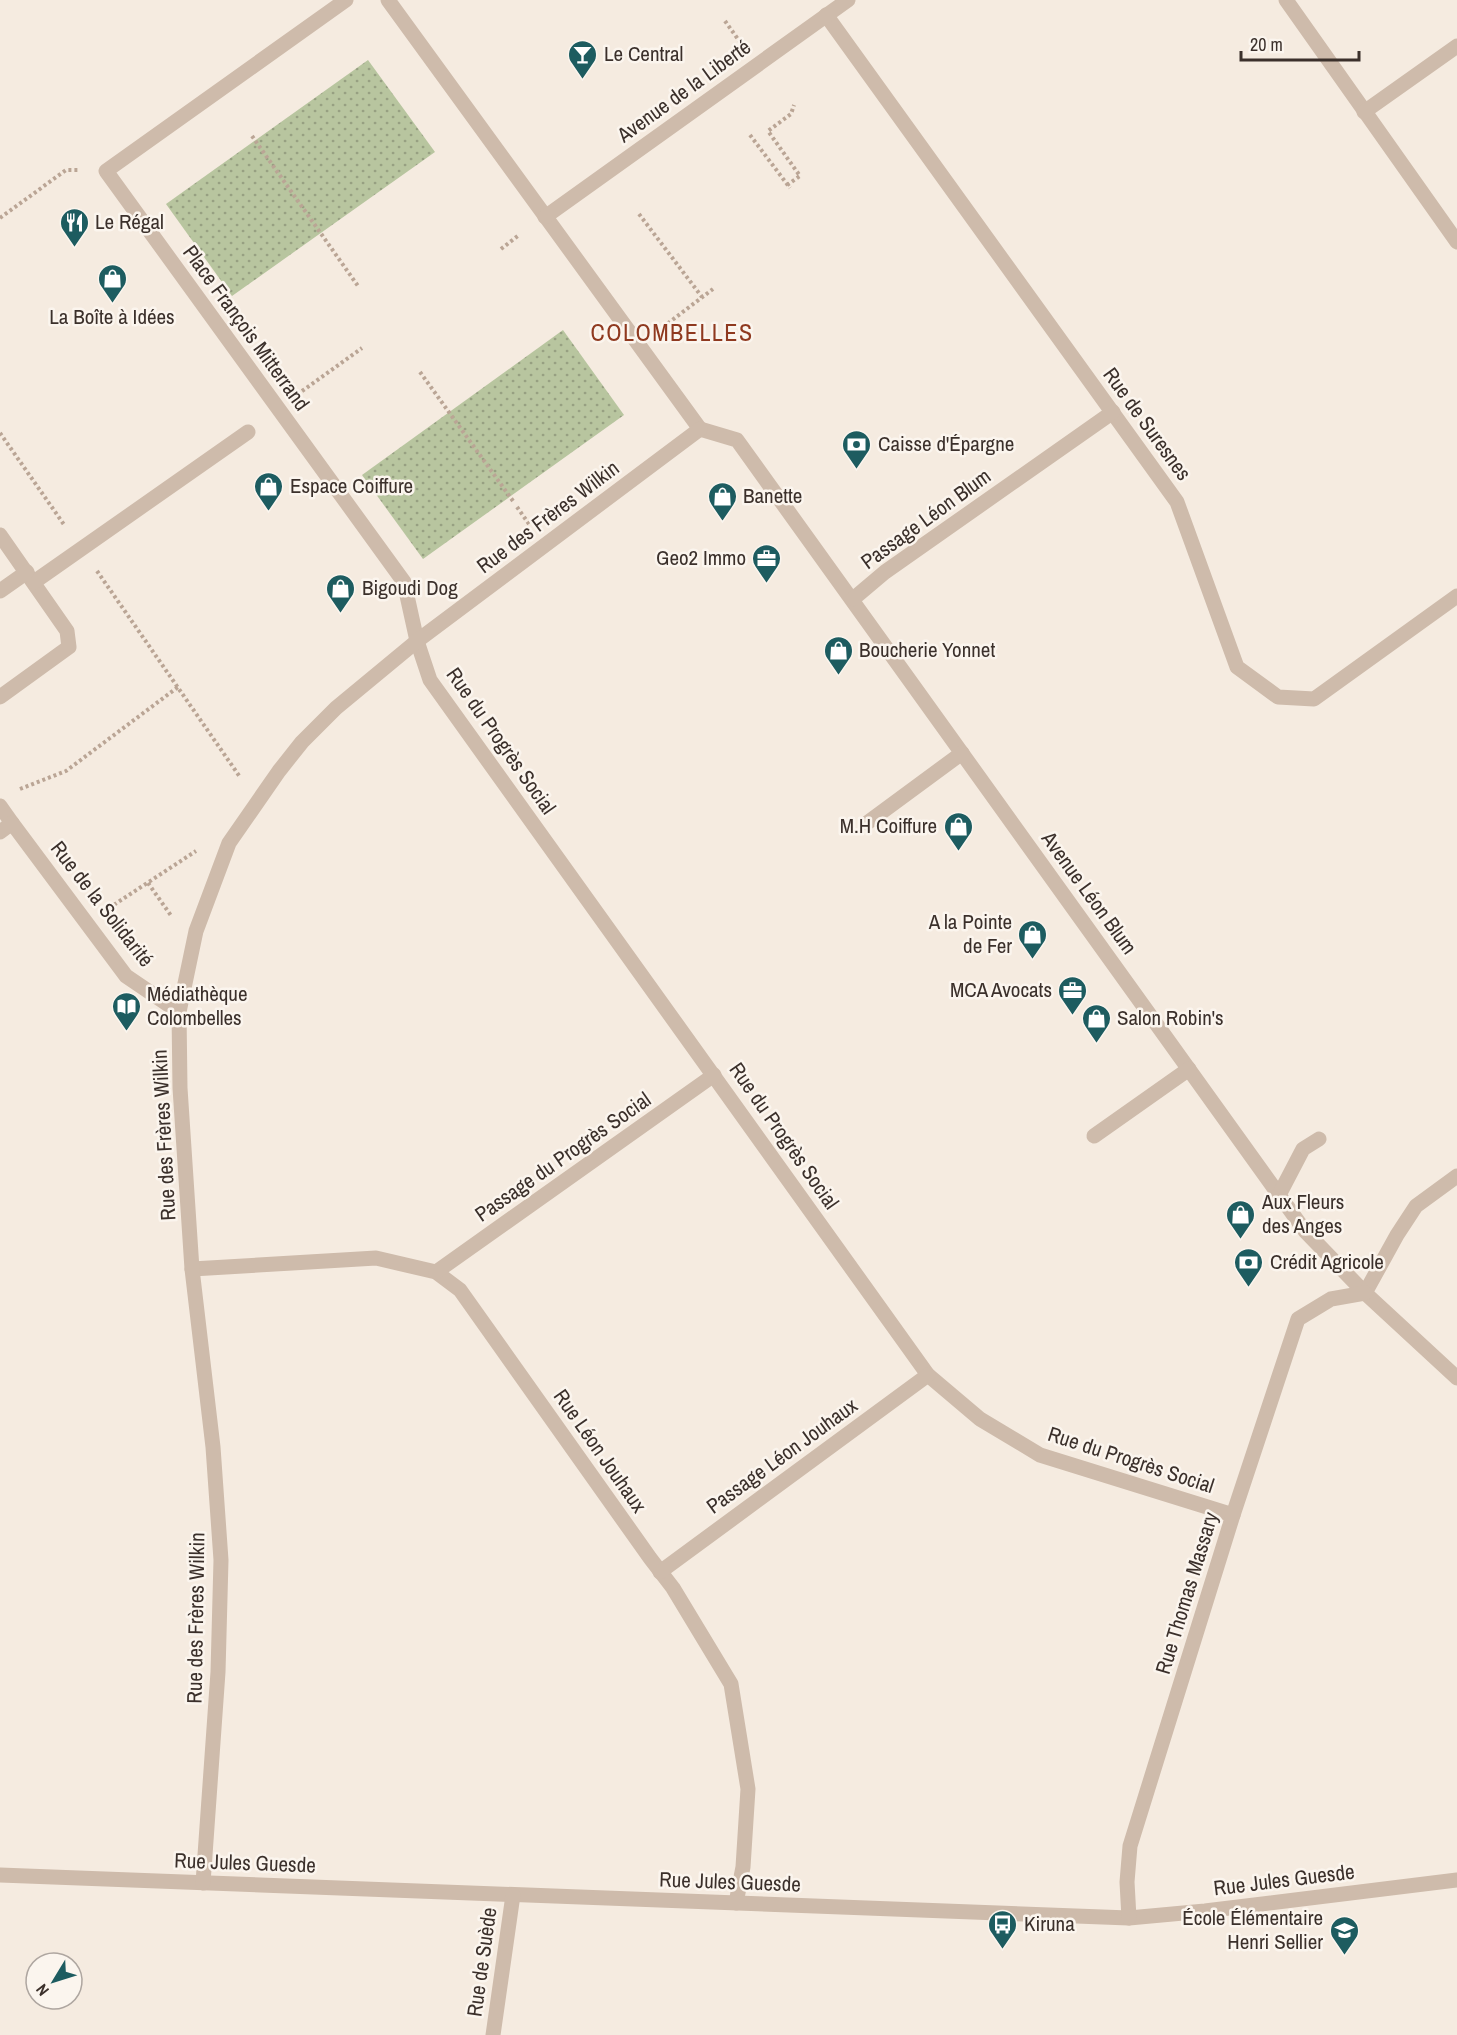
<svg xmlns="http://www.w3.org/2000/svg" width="1457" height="2035" viewBox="0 0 1457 2035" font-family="'Archivo Narrow',sans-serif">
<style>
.grass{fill:url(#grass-dots)}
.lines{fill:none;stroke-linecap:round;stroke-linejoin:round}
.path{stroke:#baa595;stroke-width:4;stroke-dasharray:3 3;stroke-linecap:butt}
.minor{stroke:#cebbab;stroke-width:15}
.labels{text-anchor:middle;stroke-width:5;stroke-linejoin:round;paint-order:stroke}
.poi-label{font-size:21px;fill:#3b302b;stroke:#fbf5ee;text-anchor:start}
.street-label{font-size:21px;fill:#3b302b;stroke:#fbf5ee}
.quarter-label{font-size:24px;letter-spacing:1.5px;fill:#8f391f;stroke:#fbf5ee}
</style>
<defs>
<pattern id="grass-dots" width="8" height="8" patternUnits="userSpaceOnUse" patternTransform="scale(1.5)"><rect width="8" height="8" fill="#b8c59f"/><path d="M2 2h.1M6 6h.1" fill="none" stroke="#97a082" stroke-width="1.8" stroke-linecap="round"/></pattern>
</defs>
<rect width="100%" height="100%" fill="#f5ebe0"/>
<g class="grass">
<polygon points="368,60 435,152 232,296 166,204"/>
<polygon points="563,330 624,415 423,559 362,475"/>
</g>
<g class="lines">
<g class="path">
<polyline points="725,21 740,42"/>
<polyline points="750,135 790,188"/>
<polyline points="252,136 358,286"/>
<polyline points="787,185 800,176 768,131 791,114 794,105"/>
<polyline points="639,214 702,297"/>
<polyline points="0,218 66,170 80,170"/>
<polyline points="501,249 519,235"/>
<polyline points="663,327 713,289"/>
<polyline points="420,372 513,501"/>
<polyline points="302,391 362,348"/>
<polyline points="0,433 65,526"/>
<polyline points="517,507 529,524"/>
<polyline points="97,571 240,777"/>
<polyline points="20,789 66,771 178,687"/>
<polyline points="148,883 172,917"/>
<polyline points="109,908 196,851"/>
</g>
<g class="minor">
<polyline points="346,0 106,171 404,582 417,641 430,680 928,1375 980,1419 1040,1455 1233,1515"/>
<polyline points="388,0 700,429"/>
<polyline points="1286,0 1457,242"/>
<polyline points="826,15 1177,502 1237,667 1278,697 1314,699 1457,596"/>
<polyline points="1364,112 1457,46"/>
<polyline points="545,217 848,0"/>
<polyline points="700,429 737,440 1305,1231 1365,1293 1457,1378"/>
<polyline points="0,535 67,631 69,647 0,697"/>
<polyline points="34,582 248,432"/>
<polyline points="0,591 27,572"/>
<polyline points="853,599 885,572 1113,412"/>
<polyline points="0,806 12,823"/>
<polyline points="867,823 962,753"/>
<polyline points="0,832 12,823 126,976 179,1012"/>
<polyline points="1094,1136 1189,1069"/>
<polyline points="1279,1195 1303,1149 1319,1139"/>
<polyline points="192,1269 376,1258 436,1272 460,1290 650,1558 673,1588 731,1684 748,1789 743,1867 736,1903"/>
<polyline points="436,1272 714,1075"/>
<polyline points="1365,1293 1397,1235 1416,1206 1457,1176"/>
<polyline points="660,1572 928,1375"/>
<polyline points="0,1875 1129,1918 1205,1911 1457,1880"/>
<polyline points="203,1883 218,1672 221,1560 213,1447 192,1269 180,1088 179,1012 196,931 229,843 279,771 302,742 336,708 417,641 700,429"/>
<polyline points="1129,1918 1127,1882 1130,1846 1233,1515 1298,1319 1331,1299 1365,1293"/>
<polyline points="493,2035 513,1895"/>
</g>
</g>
<defs>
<symbol id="bar-pin" viewBox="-11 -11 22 30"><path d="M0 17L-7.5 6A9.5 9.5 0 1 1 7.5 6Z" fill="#1d5c60" stroke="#fbf5ee"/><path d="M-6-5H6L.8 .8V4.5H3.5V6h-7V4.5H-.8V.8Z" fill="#fff"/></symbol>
<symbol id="restaurant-pin" viewBox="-11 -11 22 30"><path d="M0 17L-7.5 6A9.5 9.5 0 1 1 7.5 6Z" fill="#1d5c60" stroke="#fbf5ee"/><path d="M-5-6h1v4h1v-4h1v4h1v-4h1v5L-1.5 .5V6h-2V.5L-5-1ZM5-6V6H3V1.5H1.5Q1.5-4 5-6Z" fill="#fff"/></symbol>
<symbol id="shop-pin" viewBox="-11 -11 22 30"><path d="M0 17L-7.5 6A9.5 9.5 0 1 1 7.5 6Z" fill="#1d5c60" stroke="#fbf5ee"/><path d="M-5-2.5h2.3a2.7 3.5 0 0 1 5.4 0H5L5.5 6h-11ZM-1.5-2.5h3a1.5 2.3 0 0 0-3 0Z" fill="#fff"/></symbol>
<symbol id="bank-pin" viewBox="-11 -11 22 30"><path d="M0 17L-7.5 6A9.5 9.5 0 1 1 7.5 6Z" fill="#1d5c60" stroke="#fbf5ee"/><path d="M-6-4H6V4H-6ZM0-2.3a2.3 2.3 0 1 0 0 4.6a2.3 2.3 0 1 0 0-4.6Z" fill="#fff"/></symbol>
<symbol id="office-pin" viewBox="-11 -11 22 30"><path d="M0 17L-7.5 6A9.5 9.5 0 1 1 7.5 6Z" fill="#1d5c60" stroke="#fbf5ee"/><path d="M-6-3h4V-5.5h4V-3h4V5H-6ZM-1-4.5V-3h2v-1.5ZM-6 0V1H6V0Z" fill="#fff"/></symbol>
<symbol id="library-pin" viewBox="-11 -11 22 30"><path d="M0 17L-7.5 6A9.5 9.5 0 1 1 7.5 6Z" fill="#1d5c60" stroke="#fbf5ee"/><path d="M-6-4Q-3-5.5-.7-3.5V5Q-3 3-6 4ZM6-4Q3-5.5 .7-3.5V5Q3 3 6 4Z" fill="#fff"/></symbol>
<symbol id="bus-pin" viewBox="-11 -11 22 30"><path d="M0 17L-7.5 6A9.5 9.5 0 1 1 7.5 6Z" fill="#1d5c60" stroke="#fbf5ee"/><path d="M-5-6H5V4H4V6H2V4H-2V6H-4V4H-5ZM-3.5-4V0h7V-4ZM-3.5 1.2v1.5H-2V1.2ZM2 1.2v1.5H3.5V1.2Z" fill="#fff"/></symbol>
<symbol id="school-pin" viewBox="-11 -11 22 30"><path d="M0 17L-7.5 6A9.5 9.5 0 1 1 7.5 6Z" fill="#1d5c60" stroke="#fbf5ee"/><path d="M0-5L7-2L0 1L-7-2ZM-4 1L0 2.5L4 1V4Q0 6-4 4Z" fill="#fff"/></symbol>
</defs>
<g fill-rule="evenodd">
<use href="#bar-pin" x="566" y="38" width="33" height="45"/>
<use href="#restaurant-pin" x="58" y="206" width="33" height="45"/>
<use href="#shop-pin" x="96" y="262" width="33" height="45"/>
<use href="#bank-pin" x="840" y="428" width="33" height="45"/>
<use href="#shop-pin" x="252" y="470" width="33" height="45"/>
<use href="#shop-pin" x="706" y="480" width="33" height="45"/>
<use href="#office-pin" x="750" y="542" width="33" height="45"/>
<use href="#shop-pin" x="324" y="572" width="33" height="45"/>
<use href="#shop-pin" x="822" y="634" width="33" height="45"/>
<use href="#shop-pin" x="942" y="810" width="33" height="45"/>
<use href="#shop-pin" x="1016" y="918" width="33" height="45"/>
<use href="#office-pin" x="1056" y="974" width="33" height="45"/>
<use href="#library-pin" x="110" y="990" width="33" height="45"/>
<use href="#shop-pin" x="1080" y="1002" width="33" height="45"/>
<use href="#shop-pin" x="1224" y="1198" width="33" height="45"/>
<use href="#bank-pin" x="1232" y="1246" width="33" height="45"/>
<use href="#bus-pin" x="986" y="1908" width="33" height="45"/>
<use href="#school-pin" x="1328" y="1914" width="33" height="45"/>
</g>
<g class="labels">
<g class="poi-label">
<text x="604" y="61">Le Central</text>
<text x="95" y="229">Le Régal</text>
<text x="112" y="324" text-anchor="middle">La Boîte à Idées</text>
<text x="878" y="451">Caisse d'Épargne</text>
<text x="290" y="493">Espace Coiffure</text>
<text x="743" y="503">Banette</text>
<text x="746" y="565" text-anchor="end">Geo2 Immo</text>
<text x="362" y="595">Bigoudi Dog</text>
<text x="859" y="657">Boucherie Yonnet</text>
<text x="937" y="833" text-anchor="end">M.H Coiffure</text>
<text x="1012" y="929" text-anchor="end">A la Pointe<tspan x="1012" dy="24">de Fer</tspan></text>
<text x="1052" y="997" text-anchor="end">MCA Avocats</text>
<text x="147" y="1001">Médiathèque<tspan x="147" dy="24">Colombelles</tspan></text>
<text x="1117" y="1025">Salon Robin's</text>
<text x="1262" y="1209">Aux Fleurs<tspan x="1262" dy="24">des Anges</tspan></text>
<text x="1270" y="1269">Crédit Agricole</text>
<text x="1323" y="1925" text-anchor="end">École Élémentaire<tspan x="1323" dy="24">Henri Sellier</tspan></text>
<text x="1024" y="1931">Kiruna</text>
</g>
<g class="street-label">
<text transform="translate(684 91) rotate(-36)" y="7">Avenue de la Liberté</text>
<text transform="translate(246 328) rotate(54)" y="7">Place François Mitterrand</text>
<text transform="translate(1147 424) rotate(54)" y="7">Rue de Suresnes</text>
<text transform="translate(548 517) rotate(-37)" y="7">Rue des Frères Wilkin</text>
<text transform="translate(926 519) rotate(-36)" y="7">Passage Léon Blum</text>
<text transform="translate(501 741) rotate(55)" y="7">Rue du Progrès Social</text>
<text transform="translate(1089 893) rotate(54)" y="7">Avenue Léon Blum</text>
<text transform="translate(102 904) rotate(52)" y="7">Rue de la Solidarité</text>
<text transform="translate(164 1135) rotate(-93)" y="7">Rue des Frères Wilkin</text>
<text transform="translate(784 1136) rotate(55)" y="7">Rue du Progrès Social</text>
<text transform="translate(563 1157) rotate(-35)" y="7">Passage du Progrès Social</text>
<text transform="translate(600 1451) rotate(55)" y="7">Rue Léon Jouhaux</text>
<text transform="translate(782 1456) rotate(-36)" y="7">Passage Léon Jouhaux</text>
<text transform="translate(1131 1460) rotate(18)" y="7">Rue du Progrès Social</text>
<text transform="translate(1187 1593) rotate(-73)" y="7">Rue Thomas Massary</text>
<text transform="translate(196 1618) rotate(-89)" y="7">Rue des Frères Wilkin</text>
<text transform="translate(245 1863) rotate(2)" y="7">Rue Jules Guesde</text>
<text transform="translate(1284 1880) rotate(-7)" y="7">Rue Jules Guesde</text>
<text transform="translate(730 1882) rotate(2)" y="7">Rue Jules Guesde</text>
<text transform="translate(482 1962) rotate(-82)" y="7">Rue de Suède</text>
</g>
<g class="quarter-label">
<text x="672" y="341">COLOMBELLES</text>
</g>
</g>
<g transform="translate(54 1981) rotate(232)"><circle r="28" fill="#fbf5ee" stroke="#aea6a0" stroke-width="1.5"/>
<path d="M0-4.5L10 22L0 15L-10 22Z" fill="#1d5c60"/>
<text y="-9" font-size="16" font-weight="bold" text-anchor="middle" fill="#3b302b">N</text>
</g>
<path d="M1241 51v9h118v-9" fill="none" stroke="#3b302b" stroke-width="3"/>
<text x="1250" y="51" font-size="18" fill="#3b302b" stroke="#fbf5ee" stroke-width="4.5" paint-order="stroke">20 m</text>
</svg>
